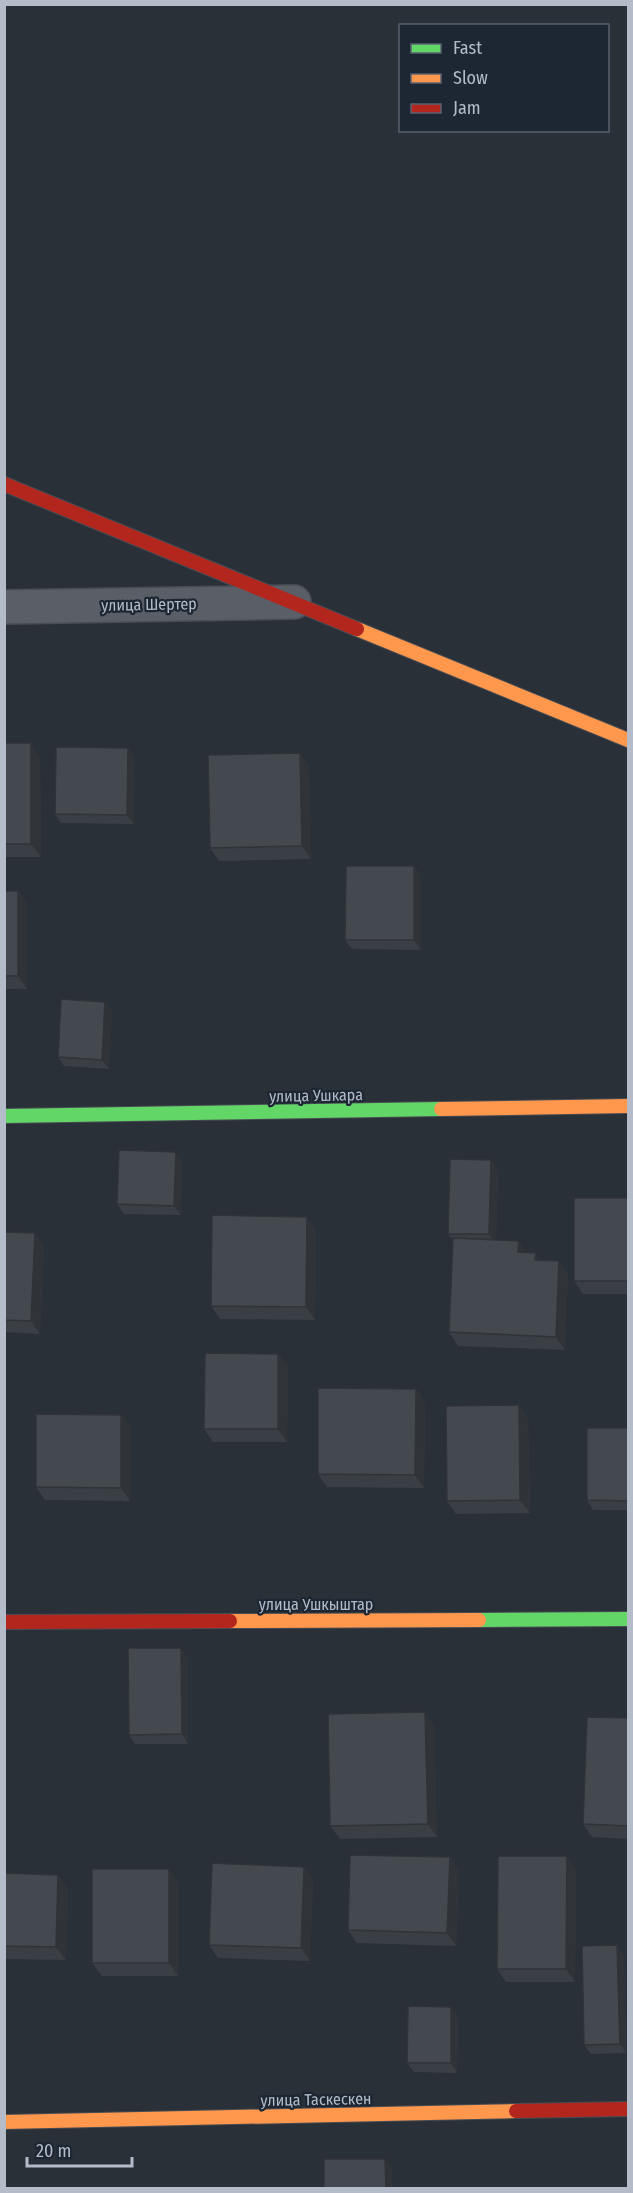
<svg xmlns="http://www.w3.org/2000/svg" width="633" height="2193" viewBox="0 0 633 2193" font-family="'Fira Sans Condensed',sans-serif">
<style>
.lines{fill:none;stroke-linecap:round;stroke-linejoin:round}
.street-casing{stroke:#484c53;stroke-width:36}
.fast-casing{stroke:#484c53;stroke-width:16}
.slow-casing{stroke:#484c53;stroke-width:16}
.jam-casing{stroke:#484c53;stroke-width:16}
.street{stroke:#5a5e66;stroke-width:33}
.fast{stroke:#63d668;stroke-width:14}
.slow{stroke:#ff974d;stroke-width:14}
.jam{stroke:#b3261e;stroke-width:14}
.wall{fill:#3a3f45}
.shaded-wall{fill:#303338}
.building{fill:#444950;stroke:#303338;stroke-width:1.5}
.labels{text-anchor:middle;stroke-width:4.5;stroke-linejoin:round;paint-order:stroke}
.street-label{font-size:16px;fill:#b4bcc9;stroke:#1d2633}
</style>
<rect width="100%" height="100%" fill="#2a3038"/>
<g class="lines">
<defs>
<polyline id="street" points="4,607 294,602"/>
<g id="fast">
<polyline points="4,1116 441,1109"/>
<polyline points="479,1620 628,1619"/>
</g>
<g id="slow">
<polyline points="357,629 628,740"/>
<polyline points="441,1109 628,1106"/>
<polyline points="230,1621 479,1620"/>
<polyline points="4,2122 516,2111"/>
</g>
<g id="jam">
<polyline points="4,484 357,629"/>
<polyline points="4,1622 230,1621"/>
<polyline points="516,2111 628,2109"/>
</g>
</defs>
<use href="#street" class="street-casing"/>
<use href="#fast" class="fast-casing"/>
<use href="#slow" class="slow-casing"/>
<use href="#jam" class="jam-casing"/>
<use href="#street" class="street"/>
<use href="#fast" class="fast"/>
<use href="#slow" class="slow"/>
<use href="#jam" class="jam"/>
</g>
<g class="wall">
<polygon points="4,743 40,756 41,857 4,857"/>
<polygon points="128,748 134,757 134,824 61,823 55,814"/>
<polygon points="309,766 311,859 219,861 210,848"/>
<polygon points="414,866 421,876 421,950 352,949 345,940"/>
<polygon points="4,891 18,891 27,904 27,989 4,989"/>
<polygon points="105,1002 112,1011 109,1069 64,1066 58,1057"/>
<polygon points="182,1161 181,1215 124,1214 117,1204"/>
<polygon points="498,1170 496,1240 527,1253 536,1253 541,1261 559,1261 568,1274 565,1350 458,1346 449,1332 453,1240 448,1234"/>
<polygon points="628,1198 628,1294 583,1294 574,1281"/>
<polygon points="316,1230 315,1320 220,1319 211,1306"/>
<polygon points="4,1232 35,1233 44,1246 40,1334 4,1332"/>
<polygon points="278,1354 288,1367 287,1442 213,1442 204,1429"/>
<polygon points="416,1389 425,1402 424,1488 327,1487 318,1474"/>
<polygon points="121,1415 131,1428 130,1501 45,1500 36,1487"/>
<polygon points="528,1418 530,1513 456,1514 447,1501"/>
<polygon points="628,1428 628,1510 593,1510 587,1500"/>
<polygon points="188,1658 188,1744 135,1744 129,1735"/>
<polygon points="628,1718 628,1839 592,1837 583,1824"/>
<polygon points="434,1725 437,1837 340,1839 330,1826"/>
<polygon points="450,1857 459,1870 456,1946 357,1943 348,1930"/>
<polygon points="304,1867 313,1880 310,1961 218,1958 209,1945"/>
<polygon points="576,1869 575,1982 506,1982 497,1969"/>
<polygon points="4,1873 68,1888 66,1960 4,1959"/>
<polygon points="178,1882 178,1976 102,1976 92,1963"/>
<polygon points="624,1955 626,2053 591,2054 584,2045"/>
<polygon points="458,2017 457,2073 414,2072 407,2063"/>
</g>
<g class="shaded-wall">
<polygon points="31,743 40,756 41,857 31,844"/>
<polygon points="128,748 134,757 134,824 127,815"/>
<polygon points="300,753 309,766 311,859 302,846"/>
<polygon points="414,866 421,876 421,950 414,940"/>
<polygon points="18,891 27,904 27,989 18,976"/>
<polygon points="105,1002 112,1011 109,1069 102,1060"/>
<polygon points="176,1152 182,1161 181,1215 174,1206"/>
<polygon points="491,1160 498,1170 496,1244 489,1234"/>
<polygon points="307,1217 316,1230 315,1320 306,1307"/>
<polygon points="35,1233 44,1246 40,1334 31,1321"/>
<polygon points="519,1241 528,1254 518,1252"/>
<polygon points="536,1253 545,1266 535,1260"/>
<polygon points="559,1261 568,1274 565,1350 556,1337"/>
<polygon points="278,1354 288,1367 287,1442 278,1429"/>
<polygon points="416,1389 425,1402 424,1488 415,1475"/>
<polygon points="519,1405 528,1418 530,1513 520,1500"/>
<polygon points="121,1415 131,1428 130,1501 121,1488"/>
<polygon points="181,1648 188,1658 188,1744 182,1734"/>
<polygon points="425,1712 434,1725 437,1837 428,1824"/>
<polygon points="567,1856 576,1869 575,1982 566,1969"/>
<polygon points="450,1857 459,1870 456,1946 447,1933"/>
<polygon points="304,1867 313,1880 310,1961 301,1948"/>
<polygon points="169,1869 178,1882 178,1976 169,1963"/>
<polygon points="58,1875 68,1888 66,1960 56,1947"/>
<polygon points="617,1945 624,1955 626,2053 620,2044"/>
<polygon points="451,2007 458,2017 457,2073 451,2063"/>
<polygon points="385,2159 392,2168 392,2188 386,2188"/>
</g>
<g class="building">
<rect x="4" y="743" width="27" height="101"/>
<polygon points="56,747 128,748 127,815 55,814"/>
<polygon points="300,753 302,846 210,848 208,755"/>
<polygon points="346,866 414,866 414,940 345,940"/>
<rect x="4" y="891" width="14" height="85"/>
<polygon points="61,999 105,1002 102,1060 58,1057"/>
<polygon points="119,1150 176,1152 174,1206 117,1204"/>
<polygon points="450,1159 491,1160 489,1234 448,1234"/>
<rect x="574" y="1198" width="54" height="83"/>
<polygon points="212,1215 307,1217 306,1307 211,1306"/>
<polygon points="4,1232 35,1233 31,1321 4,1320"/>
<polygon points="453,1238 519,1241 518,1252 536,1253 535,1260 559,1261 556,1337 449,1332"/>
<polygon points="205,1353 278,1354 278,1429 204,1429"/>
<polygon points="318,1388 416,1389 415,1475 318,1474"/>
<polygon points="519,1405 520,1500 447,1501 446,1406"/>
<polygon points="36,1414 121,1415 121,1488 36,1487"/>
<polygon points="587,1428 628,1428 628,1501 587,1500"/>
<polygon points="128,1648 181,1648 182,1734 129,1735"/>
<polygon points="425,1712 428,1824 330,1826 328,1714"/>
<polygon points="587,1717 628,1718 628,1826 583,1824"/>
<polygon points="350,1855 450,1857 447,1933 348,1930"/>
<polygon points="498,1856 567,1856 566,1969 497,1969"/>
<polygon points="212,1863 304,1867 301,1948 209,1945"/>
<rect x="92" y="1869" width="77" height="94"/>
<polygon points="4,1873 58,1875 56,1947 4,1946"/>
<polygon points="617,1945 620,2044 584,2045 582,1946"/>
<polygon points="408,2006 451,2007 451,2063 407,2063"/>
<polygon points="324,2159 385,2159 386,2188 324,2188"/>
</g>
<g class="labels">
<g class="street-label">
<text transform="translate(149 604) rotate(-1)" y="6">улица Шертер</text>
<text transform="translate(316 1095) rotate(-1)" y="6">улица Ушкара</text>
<text x="316" y="1610">улица Ушкыштар</text>
<text transform="translate(316 2099) rotate(-1)" y="6">улица Таскескен</text>
</g>
</g>
<rect width="633" height="2193" fill="none" stroke="#b4bcc9" stroke-width="12"/>
<rect x="399" y="24" width="210" height="108" fill="#1d2633" stroke="#59626f" stroke-width="1.5"/>
<rect x="411" y="44" width="30" height="9" fill="#63d668" stroke="#59626f" stroke-width="1.5"/>
<text x="453" y="54" font-size="18" fill="#b4bcc9">Fast</text>
<rect x="411" y="74" width="30" height="9" fill="#ff974d" stroke="#59626f" stroke-width="1.5"/>
<text x="453" y="84" font-size="18" fill="#b4bcc9">Slow</text>
<rect x="411" y="104" width="30" height="9" fill="#b3261e" stroke="#59626f" stroke-width="1.5"/>
<text x="453" y="114" font-size="18" fill="#b4bcc9">Jam</text>
<path d="M27 2157v9h105v-9" fill="none" stroke="#b4bcc9" stroke-width="3"/>
<text x="36" y="2157" font-size="18" fill="#b4bcc9" stroke="#1d2633" stroke-width="4.5" paint-order="stroke">20 m</text>
</svg>
